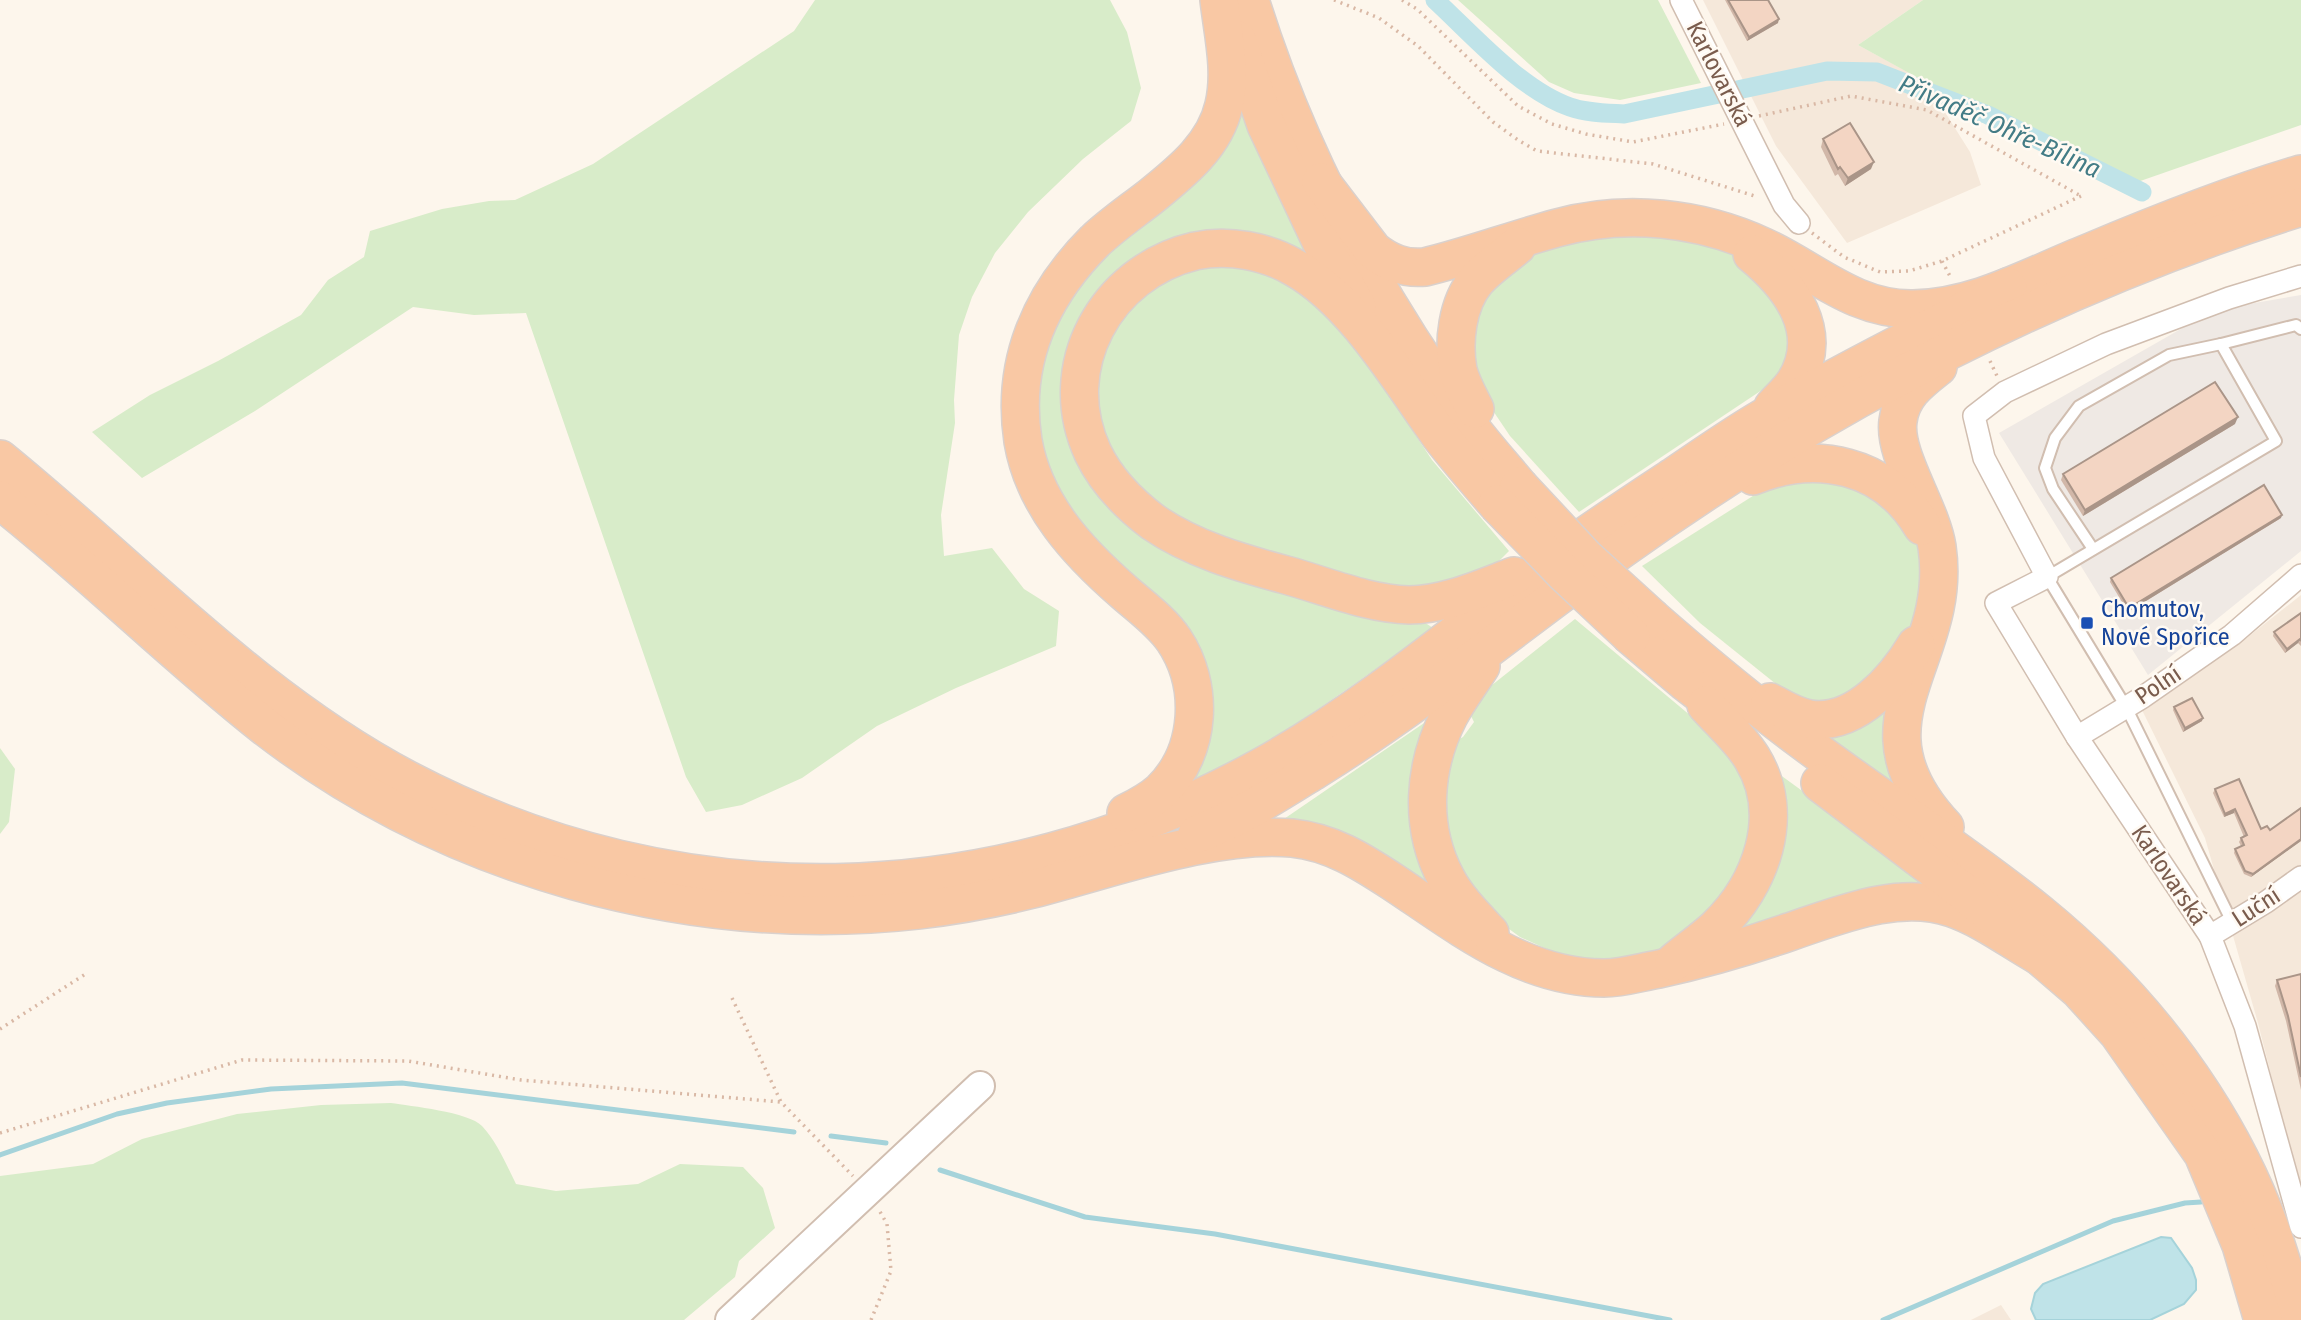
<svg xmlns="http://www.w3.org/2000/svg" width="2301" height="1320" viewBox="0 0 2301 1320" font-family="'Fira Sans Condensed',sans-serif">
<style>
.residential{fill:#f5e8da}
.industrial{fill:#efe9e4}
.green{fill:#d8ecc9}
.water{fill:#bfe3e8;stroke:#a5d3da;stroke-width:2}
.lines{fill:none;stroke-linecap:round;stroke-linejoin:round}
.stream{stroke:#a5d3da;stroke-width:5}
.canal{stroke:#bfe3e8;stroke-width:19}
.service-casing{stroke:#d1beb0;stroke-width:14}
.minor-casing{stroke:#d1beb0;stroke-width:24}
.tertiary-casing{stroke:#d1beb0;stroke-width:32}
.trunk-casing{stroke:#dad1cd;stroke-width:40}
.path{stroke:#d9b8a5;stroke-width:3.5;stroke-dasharray:2 5;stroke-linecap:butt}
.service{stroke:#fff;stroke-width:10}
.minor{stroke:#fff;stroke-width:21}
.tertiary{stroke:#fff;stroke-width:28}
.trunk{stroke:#f9c8a4;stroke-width:37}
.trunk-bridge-casing{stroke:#dad1cd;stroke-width:40;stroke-linecap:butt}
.trunk-bridge{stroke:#f9c8a4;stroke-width:37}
.wall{fill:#d1b7a8}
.shaded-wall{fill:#aa9588}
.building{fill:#f3d5c3;stroke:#aa9588;stroke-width:2}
.transit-dot{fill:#1a4fb4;stroke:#fffaf3;stroke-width:2.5}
.labels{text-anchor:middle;stroke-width:5;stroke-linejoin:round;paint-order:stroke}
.street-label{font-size:24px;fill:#7a5c4d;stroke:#fffaf3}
.transit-label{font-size:24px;fill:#164399;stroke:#fffaf3;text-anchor:start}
.water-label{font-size:26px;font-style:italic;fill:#437c86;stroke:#fffaf3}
</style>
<rect width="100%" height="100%" fill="#fdf6ec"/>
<g class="residential">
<polygon points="1703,0 1923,0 1858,45 1926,82 1970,152 1981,185 1847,243 1776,146"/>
<polygon points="2301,595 2301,1193 2258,1023 2205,838 2142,710 2248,637"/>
<polygon points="2001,1305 2011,1320 1971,1320"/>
</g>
<polygon class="industrial" points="2301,295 2301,551 2148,675 1999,433 2214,310"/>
<g class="green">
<polygon points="815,0 1110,0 1127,32 1141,88 1131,121 1083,159 1028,212 995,253 972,297 959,335 954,400 955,423 941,515 944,556 992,548 1024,589 1059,611 1056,646 956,688 877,726 802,778 742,805 706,812 686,777 526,313 474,315 413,307 255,411 142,478 92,432 150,395 218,361 301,315 328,280 364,257 370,231 442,209 489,201 515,200 593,164 794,31"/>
<polygon points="1458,0 1658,0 1701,83 1620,100 1574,93 1549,82"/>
<polygon points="1923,0 2301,0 2301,125 2126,186 1991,118 1858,45"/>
<path d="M1239,111L1249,125L1311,256L1284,250L1122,275L1075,435L1241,580L1322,606L1373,618L1427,624L1433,628C1353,685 1274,745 1184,787L1209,727L1108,557L1063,502L1039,440L1036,401L1040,365L1063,303Z"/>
<polygon points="1612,231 1715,245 1734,256 1768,285 1795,341 1777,380 1579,512 1510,436 1479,390 1470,369 1475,308 1504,273 1533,249"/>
<polygon points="1258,264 1339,319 1432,460 1509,551 1484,576 1411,594 1252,554 1160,513 1111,463 1091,391 1112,320 1185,265"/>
<polygon points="1808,476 1872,494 1915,541 1921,557 1923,597 1911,628 1887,662 1835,704 1797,701 1700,623 1642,566 1775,482"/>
<polygon points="1575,619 1734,752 1757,806 1736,886 1678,941 1643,958 1594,963 1558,954 1520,937 1486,912 1461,872 1443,815 1452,743 1463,737 1474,722 1470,714 1482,693"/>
<polygon points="1901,685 1908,795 1816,732"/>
<polygon points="1430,719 1441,898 1281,821"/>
<polygon points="0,748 15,769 9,822 0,834"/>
<polygon points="1779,774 1941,892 1730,936"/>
<path d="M391,1103C410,1106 469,1112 482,1126C497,1142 506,1164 516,1184L556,1191L638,1184L680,1164L743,1167L763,1188L775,1228L739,1261L735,1277L684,1320H0V1176L93,1164L142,1139L237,1114L321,1105Z"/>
</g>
<polygon class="water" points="2161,1237 2171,1238 2192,1268 2196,1280 2196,1290 2184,1304 2150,1320 2036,1320 2031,1309 2035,1293 2043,1284"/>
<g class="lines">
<g class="stream">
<polyline points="831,1136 886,1143"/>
<polyline points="0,1155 117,1114 167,1103 271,1089 402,1083 794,1132"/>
<polyline points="940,1170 1085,1217 1215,1234 1670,1320"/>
<polyline points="1883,1320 2113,1221 2185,1203 2201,1202"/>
</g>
<path class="canal" d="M1435,0C1473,35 1521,90 1570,107C1587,113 1606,113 1624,114L1827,71L1877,72L1988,115L2142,192"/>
<defs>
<g id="service">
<polyline points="2093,549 2053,489 2045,468 2055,438 2079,406 2169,355 2221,344"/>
<polyline points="2232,922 2126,707 2047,577 2276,441 2221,344 2296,325 2301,329"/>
</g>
<g id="minor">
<polyline points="1681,0 1784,205 1799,223"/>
<polyline points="2301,276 2229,298 2106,344 2005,392 1974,416 1984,458 2047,577 1996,603 2077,737 2210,936 2245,1026 2301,1227"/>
<polyline points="2077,737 2143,697 2232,635 2301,575"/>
<polyline points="2210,936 2266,902 2301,877"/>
</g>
<polyline id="tertiary" points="730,1320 980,1086"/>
<g id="trunk">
<path d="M1250,0C1296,148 1369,286 1459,412C1477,438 1499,462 1519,486"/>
<polyline points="1237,40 1266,125 1326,252 1357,306"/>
<path d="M1321,182L1373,250C1389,263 1405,269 1425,267C1470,256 1513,240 1557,228C1625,209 1700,217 1764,247C1814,270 1854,310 1913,309C1976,308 2030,276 2088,253C2157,224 2229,195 2301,174"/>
<path d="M1752,254C1790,285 1826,332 1795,382C1789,391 1780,399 1773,407"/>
<path d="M1938,367C1919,382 1901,395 1898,421C1893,455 1931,508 1937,547C1954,661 1844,720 1945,827"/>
<path d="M1475,409C1469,397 1461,383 1458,370C1453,342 1457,304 1476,281C1487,268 1504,257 1517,246"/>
<path d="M0,459C134,568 254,699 408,780C681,923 992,915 1261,767C1362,711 1451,636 1543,566C1586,534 1632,504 1676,475C1705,455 1734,435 1763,418C1843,371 1927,331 2008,287"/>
<path d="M1753,476C1816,450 1886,464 1922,526"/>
<path d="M0,500C91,572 173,654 264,726C446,867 690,936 919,910C967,904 1015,895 1062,881C1131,862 1220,832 1292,838C1331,842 1361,861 1393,882C1458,925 1523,978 1604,978C1623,978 1641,972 1659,969C1704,959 1746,947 1789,932C1840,915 1898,890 1952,908C1984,919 2012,941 2041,957"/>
<path d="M1497,504C1478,482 1459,460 1441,437C1401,382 1355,302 1295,268C1266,251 1229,244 1195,251C1106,272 1053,367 1093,453C1106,480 1129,504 1153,522C1192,549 1241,563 1286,575C1326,586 1368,604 1409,605C1445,605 1482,588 1514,576"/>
<path d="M1653,619C1701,661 1749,701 1800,739C1879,798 1962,851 2039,913C2165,1016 2264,1158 2296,1320"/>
<polyline points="1631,636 1684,681 1731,717"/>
<path d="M1481,666C1471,682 1458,699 1449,716C1423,767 1419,827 1446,878C1456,898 1475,917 1490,933"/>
<path d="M1770,702C1783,709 1796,717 1810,719C1855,726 1895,680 1916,645"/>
<polyline points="1820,783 1968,895 2079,990 2118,1033 2203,1154 2241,1245 2263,1320"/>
<path d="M1126,813C1138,807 1151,800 1161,791C1202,751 1204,685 1174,640C1161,621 1141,607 1124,592C1078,552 1034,505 1023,441C1011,363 1040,296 1095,241C1112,225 1131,212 1149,198C1180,173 1215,146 1224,105C1232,71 1223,34 1219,0"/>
<path d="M1197,834C1238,819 1278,793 1315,770C1423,703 1520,622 1622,549C1829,401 2059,283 2301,207"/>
<path d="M1674,962C1687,951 1703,940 1716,928C1761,885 1787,815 1752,758C1740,738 1721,722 1706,705"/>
</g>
</defs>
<use href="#service" class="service-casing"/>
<use href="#minor" class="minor-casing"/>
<use href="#tertiary" class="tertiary-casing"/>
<use href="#trunk" class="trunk-casing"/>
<g class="path">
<polyline points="1334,0 1379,18 1418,46 1493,122 1518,140 1537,151 1653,164 1758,197"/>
<polyline points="1402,0 1417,9 1518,106 1552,124 1586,134 1633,142 1724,124"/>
<polyline points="1759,116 1851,96 1927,110 2081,196"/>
<polyline points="1812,233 1844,257 1880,272 1909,271 1942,261 2081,196"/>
<polyline points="1942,261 1951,278"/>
<polyline points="1990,361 1997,376"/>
<polyline points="732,998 781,1102 853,1176"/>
<polyline points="0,1029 87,973"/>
<polyline points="0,1133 242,1060 408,1061 521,1080 781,1102"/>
<polyline points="871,1320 891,1271 887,1224 879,1210"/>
</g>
<use href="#service" class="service"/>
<use href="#minor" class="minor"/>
<use href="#tertiary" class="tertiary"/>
<use href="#trunk" class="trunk"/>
<defs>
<g id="trunk-bridge">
<polyline points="1519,486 1586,558 1653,619"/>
<polyline points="1497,504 1566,575 1631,636"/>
</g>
</defs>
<use href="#trunk-bridge" class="trunk-bridge-casing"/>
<use href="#trunk-bridge" class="trunk-bridge"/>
</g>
<g class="wall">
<polygon points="1725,0 1768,0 1778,23 1747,41"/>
<polygon points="1823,139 1871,169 1845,186 1838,174 1835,176 1821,147"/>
<polygon points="2235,424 2083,516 2061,480 2063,474"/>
<polygon points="2281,518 2128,612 2110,582 2111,578"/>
<polygon points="2301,613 2301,646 2298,643 2285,653 2273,636 2274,632"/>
<polygon points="2174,707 2202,721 2183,732 2173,710"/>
<polygon points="2215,789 2261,829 2270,830 2301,808 2301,841 2251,877 2244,874 2234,853 2235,849 2241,846 2239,842 2241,838 2244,837 2234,813 2224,817 2213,793"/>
<polygon points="2301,974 2301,1090 2286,1021 2275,986 2277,980"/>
</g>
<g class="shaded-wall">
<polygon points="1779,19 1778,23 1747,41 1749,37"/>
<polygon points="1874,162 1871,169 1845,186 1848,178"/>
<polygon points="2238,417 2235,424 2083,516 2085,510"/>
<polygon points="2282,515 2281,518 2128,612 2129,608"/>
<polygon points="2300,639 2298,643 2285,653 2287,649"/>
<polygon points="2203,718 2202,721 2183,732 2185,728"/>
<polygon points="2235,809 2234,813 2224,817 2225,814"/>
<polygon points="2301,839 2301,841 2251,877 2253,874"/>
</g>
<g class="building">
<polygon points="1728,0 1768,0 1779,19 1749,37"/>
<polygon points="1850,123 1874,162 1848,178 1840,167 1838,169 1823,139"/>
<polygon points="2215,382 2238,417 2085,510 2063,474"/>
<polygon points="2264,485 2282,515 2129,608 2111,578"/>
<polygon points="2301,613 2301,641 2300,639 2287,649 2274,632"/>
<polygon points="2192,698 2203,718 2185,728 2174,707"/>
<polygon points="2239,779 2261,829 2267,826 2270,830 2301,808 2301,839 2253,874 2245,871 2235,849 2244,845 2241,838 2247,835 2235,809 2225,814 2215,789"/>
<polygon points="2301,974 2301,1077 2288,1016 2277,980"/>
</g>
<rect class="transit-dot" x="2080" y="616" width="14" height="14" rx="3.5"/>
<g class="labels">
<g class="street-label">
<text transform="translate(1719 74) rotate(63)" y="8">Karlovarská</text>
<text transform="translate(2158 685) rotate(-34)" y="8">Polní</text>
<text transform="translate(2169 875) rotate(56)" y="8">Karlovarská</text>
<text transform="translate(2256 907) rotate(-33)" y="8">Luční</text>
</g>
<g class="transit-label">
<text x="2101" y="617">Chomutov,<tspan x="2101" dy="28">Nové Spořice</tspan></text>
</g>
<g class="water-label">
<text transform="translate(2000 126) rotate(24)" y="9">Přivaděč Ohře-Bílina</text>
</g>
</g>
</svg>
